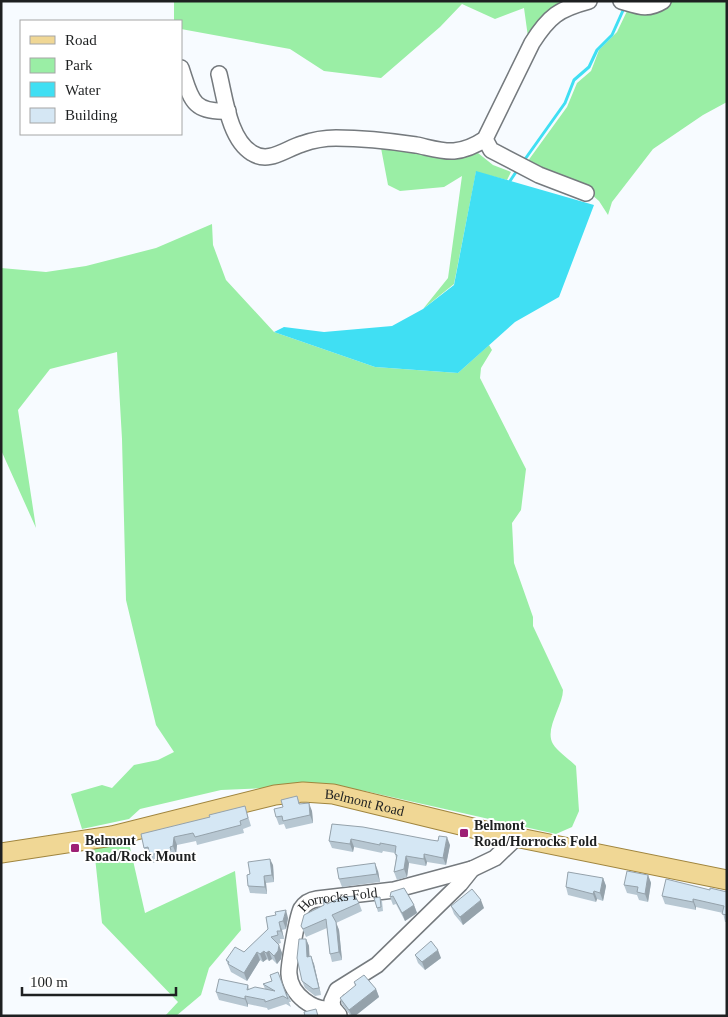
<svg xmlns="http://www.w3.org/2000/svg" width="728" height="1017" viewBox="0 0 728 1017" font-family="'Times New Roman',serif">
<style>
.green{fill:#9aeea5}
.water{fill:#40dff3}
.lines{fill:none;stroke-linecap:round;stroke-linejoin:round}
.stream{stroke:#40dff3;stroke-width:3}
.minor-casing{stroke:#757a7e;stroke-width:18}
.major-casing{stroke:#a0853e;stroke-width:21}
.minor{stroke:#fff;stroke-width:15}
.major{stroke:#f0d795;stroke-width:19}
.wall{fill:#b7c7d2}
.shaded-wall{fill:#95a2ab}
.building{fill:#d5e7f4;stroke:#95a2ab}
.poi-dot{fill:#9d2075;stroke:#fff;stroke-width:2}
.labels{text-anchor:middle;stroke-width:4;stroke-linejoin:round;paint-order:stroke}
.street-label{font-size:14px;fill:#1e2021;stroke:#fff}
.poi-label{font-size:14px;font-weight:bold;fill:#1e2021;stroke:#fff;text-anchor:start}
</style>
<rect width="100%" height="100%" fill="#f7fbff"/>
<g class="green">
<polygon points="174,1 577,1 528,37 524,8 495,19 462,4 440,27 381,78 324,71 290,49 181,29 181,21 174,21"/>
<polygon points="670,1 727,1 727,102 703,115 653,149 612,202 608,215 599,201 584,188 525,165 567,107 577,83 591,71 599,50 617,32 628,9"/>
<polygon points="381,148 447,158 478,153 493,165 511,172 507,180 476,172 454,284 423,309 448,278 462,176 444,187 400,191 388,185"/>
<path d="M212,224L213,245L226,280L274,332L375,367L458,373L489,345L492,350L481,368L480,378L526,469L521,510L512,523L514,563L533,617V626L563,690C563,706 544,729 553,744C558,752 569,759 576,766L579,811L572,827L556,834L365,791L310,783L268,788L221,790L140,809L129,819L82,829L71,794L102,785L112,788L134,765L158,760L174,752L156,725L126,600L122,439L117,352L50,369L18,410L36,528L1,450V268L46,272L86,266L156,248Z"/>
<polygon points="129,843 145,913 235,871 241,930 209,968 201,995 176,1016 165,1016 178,1002 102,923 94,848"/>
</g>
<polygon class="water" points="476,171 594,205 559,297 515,322 458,373 375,367 274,332 284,327 324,332 392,326 423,309 454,285"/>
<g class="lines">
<g class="stream">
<polyline points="523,162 565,103 574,80 589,67 597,50 612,35 625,6"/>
<polyline points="510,181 518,169"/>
</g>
<defs>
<g id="minor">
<path d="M621,1C638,6 647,11 663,1"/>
<path d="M181,68C191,98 191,113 228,111"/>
<path d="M219,74C225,98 229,139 252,153C269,164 285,149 302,144C313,140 324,138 336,138C362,138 390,141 416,145C427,147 442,152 454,151C465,150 476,145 485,139L532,43C549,16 559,9 589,1"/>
<polyline points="485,139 491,150 539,175 586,193"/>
<path id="s1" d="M333,1008C314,1013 290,994 289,974C288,968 298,913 301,909C305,903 310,900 317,899L394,890L472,869L495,858L517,837"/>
<polyline points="339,1015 333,1008 332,1001 337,990 377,965 460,884 472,869"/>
</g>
<g id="major">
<path id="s2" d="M1,853L112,836L275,795L303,792L333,794L485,831L727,880"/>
</g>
</defs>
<use href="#minor" class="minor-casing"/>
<use href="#major" class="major-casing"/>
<use href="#minor" class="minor"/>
<use href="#major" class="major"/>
</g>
<g class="wall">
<polygon points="297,796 300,804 312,811 313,823 286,829 284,824 279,825 276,817 283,807"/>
<polygon points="245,806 251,826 243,829 244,833 197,845 196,841 177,845 176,854 173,855 174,858 153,863 150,856 147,856 144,848 210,817"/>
<polygon points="332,824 450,845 446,865 427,862 426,866 409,863 407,877 397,880 394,872 396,858 395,853 383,851 382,853 354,847 353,852 332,848 329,841"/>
<polygon points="273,865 274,882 266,883 267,894 250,893 248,886 250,874"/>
<polygon points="378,871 380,882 342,887 339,879"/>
<polygon points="648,875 651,883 648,902 639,900 637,895 627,893 624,885"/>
<polygon points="603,878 606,886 603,901 597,899 596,902 568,895 566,887"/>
<polygon points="404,888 414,905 417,913 405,921 396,904 393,905 390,897"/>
<polygon points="710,890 727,892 727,922 725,922 723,913 696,907 696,910 665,904 662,896"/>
<polygon points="374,898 382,901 383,911 378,912"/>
<polygon points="359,903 362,911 336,923 339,930 342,960 332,962 330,954 327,928 306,937 301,926 327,904"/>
<polygon points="451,906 484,908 463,925 454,914"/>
<polygon points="266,917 288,918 286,929 282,930 284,939 280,939 281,943 278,944 282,953 281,959 277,964 272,959 269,961 267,959 263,962 260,960 247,981 231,972 226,960 244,952 268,929"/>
<polygon points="306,939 309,946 309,957 314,964 321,995 315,996 305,988 302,981"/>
<polygon points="415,955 441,958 425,970 418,963"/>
<polygon points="272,981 286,994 288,994 291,1002 289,1002 291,1007 286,1004 268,1010 267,1008 248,1004 248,1007 219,1000 216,992 248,985 249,989 265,989 263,984"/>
<polygon points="354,982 376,989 379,997 355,1016 351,1016 343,1006 340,998 355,986"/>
</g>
<g class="shaded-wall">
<polygon points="309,803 312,811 313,823 310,815"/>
<polygon points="174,837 177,845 176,854 173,846"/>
<polygon points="447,837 450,845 446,865 443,858"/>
<polygon points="351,839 354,847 353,852 350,844"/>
<polygon points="424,854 427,862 426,866 424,859"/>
<polygon points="406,856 409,863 407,877 404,869"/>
<polygon points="270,859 273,865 274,882 272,875"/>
<polygon points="375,863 378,871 380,882 377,874"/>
<polygon points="648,875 651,883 648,902 645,894"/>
<polygon points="264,876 266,883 267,894 265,887"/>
<polygon points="603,878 606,886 603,901 600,893"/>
<polygon points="594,891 597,899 596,902 593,894"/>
<polygon points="693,899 696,907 696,910 693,902"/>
<polygon points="481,900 484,908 463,925 460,917"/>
<polygon points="414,905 417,913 405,921 402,913"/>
<polygon points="286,910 288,918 286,929 283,921"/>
<polygon points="279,922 282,930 284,939 281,931"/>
<polygon points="336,922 339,930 342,960 339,952"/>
<polygon points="306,939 309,946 310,965 307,957"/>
<polygon points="279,945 282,953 281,959 277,964 274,956"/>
<polygon points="438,950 441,958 425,970 422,962"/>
<polygon points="264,951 267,959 263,962 260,954"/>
<polygon points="269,951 272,959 269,961 266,953"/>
<polygon points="257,952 260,960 247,981 244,973"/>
<polygon points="311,956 314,964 321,995 319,988"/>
<polygon points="376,989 379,997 355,1016 352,1016 349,1010"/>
<polygon points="245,996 248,1004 248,1007 245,999"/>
</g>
<g class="building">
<polygon points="297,796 299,804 309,803 310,815 283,821 282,816 276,817 274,809 283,807 281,800"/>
<polygon points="245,806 248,818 240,821 241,825 195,837 193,833 174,837 173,846 170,847 171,850 150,855 148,847 144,848 141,834 210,817 209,815"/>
<polygon points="332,824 363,827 431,840 438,841 439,836 447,837 443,858 424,854 424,859 406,856 404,869 394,872 396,861 397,855 395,854 396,846 380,843 380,845 351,839 350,844 329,841"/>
<polygon points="270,859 272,875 264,876 265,887 248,886 247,875 250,874 248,862"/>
<polygon points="375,863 377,874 339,879 337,868"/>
<polygon points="627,871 648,875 645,894 637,892 638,887 624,885"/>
<polygon points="568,872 603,878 600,893 594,891 593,894 566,887"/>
<polygon points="666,879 710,890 710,888 727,892 727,915 722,914 724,906 693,899 693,902 662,896"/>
<polygon points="404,888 414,905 402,913 393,896 390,897 391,892"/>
<polygon points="472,889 481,900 460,917 451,906"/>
<polygon points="355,896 359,903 332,915 336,922 339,952 330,954 326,919 303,929 301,926 304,915 324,905 323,899 325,899 327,904 342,897"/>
<polygon points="380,897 381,907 377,908 374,898"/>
<polygon points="286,910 283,921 279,922 281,931 277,931 278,935 271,937 279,945 278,951 274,956 269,951 266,953 264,951 260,954 257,952 244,973 228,964 229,962 226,960 235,947 244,952 268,929 266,917 276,915 275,912"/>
<polygon points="299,939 306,939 307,957 311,956 319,988 313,989 302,981 297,958"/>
<polygon points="431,941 438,950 422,962 415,955"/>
<polygon points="278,972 286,994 288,994 286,994 288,999 283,996 265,1002 265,1000 245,996 245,999 216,992 219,979 248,985 247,990 255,987 275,991 263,984 272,981 270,975"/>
<polygon points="364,975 376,989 349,1010 340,998 356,985 354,982"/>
<polygon points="316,1009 318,1016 305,1016 304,1012"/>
</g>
<g class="poi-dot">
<rect x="459" y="828" width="10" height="10" rx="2.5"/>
<rect x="70" y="843" width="10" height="10" rx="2.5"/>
</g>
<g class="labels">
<g class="street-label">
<text dy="5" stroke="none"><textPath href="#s2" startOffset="371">Belmont Road</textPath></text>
<text dy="5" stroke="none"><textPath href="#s1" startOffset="168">Horrocks Fold</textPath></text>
</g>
<g class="poi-label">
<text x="474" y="830">Belmont<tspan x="474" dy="16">Road/Horrocks Fold</tspan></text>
<text x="85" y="845">Belmont<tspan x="85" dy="16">Road/Rock Mount</tspan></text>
</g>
</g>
<rect width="728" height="1017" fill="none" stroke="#1e2021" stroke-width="5"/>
<rect x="20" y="20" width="162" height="115" fill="#ffffff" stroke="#a5a6a6"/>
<rect x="30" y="36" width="25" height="8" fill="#f0d795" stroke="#a5a6a6"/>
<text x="65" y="45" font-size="15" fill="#1e2021">Road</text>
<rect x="30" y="58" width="25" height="15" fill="#9aeea5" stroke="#a5a6a6"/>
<text x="65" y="70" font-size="15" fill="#1e2021">Park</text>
<rect x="30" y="82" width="25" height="15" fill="#40dff3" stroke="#a5a6a6"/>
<text x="65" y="95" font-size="15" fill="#1e2021">Water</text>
<rect x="30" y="108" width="25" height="15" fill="#d5e7f4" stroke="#a5a6a6"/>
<text x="65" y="120" font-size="15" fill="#1e2021">Building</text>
<path d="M22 987v8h154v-8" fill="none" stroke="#1e2021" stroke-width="2.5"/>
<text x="30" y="987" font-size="15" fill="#1e2021" stroke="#ffffff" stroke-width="4" paint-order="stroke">100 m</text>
</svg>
